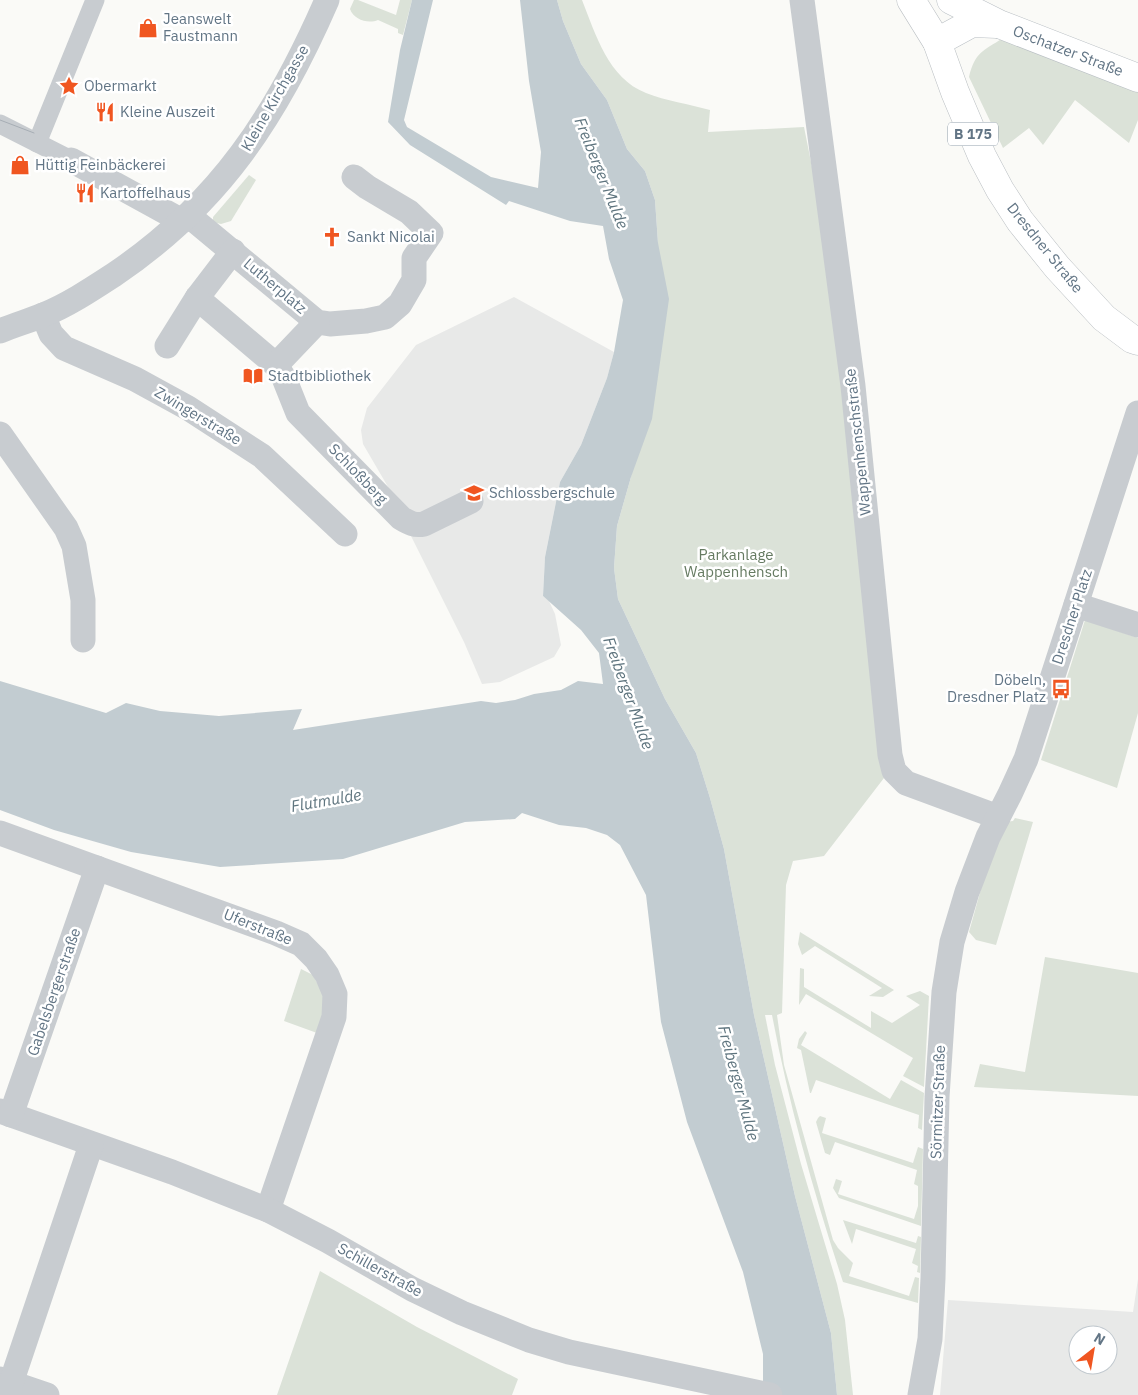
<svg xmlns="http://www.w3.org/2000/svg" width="1138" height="1395" viewBox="0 0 1138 1395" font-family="'IBM Plex Sans',sans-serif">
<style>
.built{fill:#e8e9e8;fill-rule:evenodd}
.green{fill:#dbe2d8}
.water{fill:#c2ccd1}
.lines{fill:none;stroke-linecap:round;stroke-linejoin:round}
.secondary-casing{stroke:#b9bfc4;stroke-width:29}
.primary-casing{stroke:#babfc3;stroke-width:29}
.pedestrian{stroke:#c8ccd0;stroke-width:19}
.minor{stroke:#c8ccd0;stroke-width:25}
.secondary{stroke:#fff;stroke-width:28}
.primary{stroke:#fff;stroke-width:28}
.tram{stroke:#a7aeb5;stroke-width:1}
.labels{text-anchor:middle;stroke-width:5;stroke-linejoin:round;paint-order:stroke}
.shield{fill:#fff;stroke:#919eaa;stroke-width:1}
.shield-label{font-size:14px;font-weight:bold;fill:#627585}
.poi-label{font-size:15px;fill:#627585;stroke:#fff;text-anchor:start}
.street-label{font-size:15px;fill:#627585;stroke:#fff}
.park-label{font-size:15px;fill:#667b62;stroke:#fff}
.water-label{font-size:16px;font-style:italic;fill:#5e747e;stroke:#fff}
</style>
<rect width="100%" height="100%" fill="#fafaf7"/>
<g class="built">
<polygon points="514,297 614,352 607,378 581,445 560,482 545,557 543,596 549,601 555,614 561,645 554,657 500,682 482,684 464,642 409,532 398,504 363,444 361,430 367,408 416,345"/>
<path d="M1138,1279V1395H940L948,1300L1133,1312ZM1078,1335H1108V1365H1078Z"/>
</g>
<g class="green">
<path d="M354,0H358L396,15L400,0H412L403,35L398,33V29L378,20C368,24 354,20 350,9Z"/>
<path d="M557,0H582C596,35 608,78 646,93C666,101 689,104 710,110L708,132L804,127L826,237L884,778L824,856L793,861L786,885L782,1013L777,1015L784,1065L833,1240L838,1248L853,1263L849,1276L909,1296L915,1277L919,1278L918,1303L843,1282C814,1194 789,1105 772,1015H765L775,1065L801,1164L837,1284L845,1320L853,1395H837L831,1333L795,1196L754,1015L724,849L710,798L696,753L665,699L618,599L614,568L617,526L631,477L658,243L655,200L645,171L627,149L607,100L581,64L563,21Z"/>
<path d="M1003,38L1138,85V120L1129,143L1075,100L1043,145L1029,128L1003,148L969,77C975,52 983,51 1003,38Z"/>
<polygon points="249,175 256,180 231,221 221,224 213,222 213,217"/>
<polygon points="1085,620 1138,638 1138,713 1117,788 1041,760"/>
<polygon points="1015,818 1033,822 996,945 976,940 969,932 986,871 1004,822 1013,821"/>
<polygon points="800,932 894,990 883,997 869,996 882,988 815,946 802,955 798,944"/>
<polygon points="1045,957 1138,973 1138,1096 974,1087 980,1064 1025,1072"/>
<polygon points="800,968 804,969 804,987 871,1028 871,1011 892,1023 920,1005 906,996 920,991 929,996 924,1087 903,1076 913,1058 806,994 799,1005"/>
<polygon points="301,969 313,975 327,1002 317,1033 284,1021"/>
<polygon points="805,1031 807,1033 801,1045 890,1099 901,1080 924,1093 922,1130 918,1128 919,1115 816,1080 811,1093 810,1093 801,1050 797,1048 799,1039"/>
<polygon points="820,1116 826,1118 822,1133 913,1163 918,1147 923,1149 921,1226 839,1198 833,1188 836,1179 842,1181 838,1194 914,1219 918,1206 918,1186 914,1184 917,1170 835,1142 830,1155 825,1153 816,1122 818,1118"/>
<polygon points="843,1220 916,1243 918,1236 921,1237 920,1273 917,1272 918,1266 912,1263 916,1249 856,1229 852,1244"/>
<polygon points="320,1271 417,1327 518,1379 512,1395 277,1395"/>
</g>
<polygon class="water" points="412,0 433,0 404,120 407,127 491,177 538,188 541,152 529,81 520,0 557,0 563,21 581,64 607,100 627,149 645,171 655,200 658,243 669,299 652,419 631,477 617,526 614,568 618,599 665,699 696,753 710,798 724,849 754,1015 795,1196 831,1333 837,1395 763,1395 763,1354 743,1272 687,1122 661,1022 646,895 620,845 607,835 586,828 559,825 522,813 515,819 465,822 343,859 220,867 131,852 54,830 0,810 0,681 106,713 126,703 160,711 219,716 302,709 293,730 481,701 496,703 515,700 534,694 561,690 578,681 603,684 599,653 581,630 543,596 545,557 560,482 581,445 607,378 614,352 623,300 609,259 603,226 570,221 509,201 506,205 410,145 388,122 400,50"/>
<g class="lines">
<defs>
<g id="secondary">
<polyline points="951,0 999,24 1138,78"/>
<polyline points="937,42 972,23 997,24"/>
</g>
<polyline id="primary" points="911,0 937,42 955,92 982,156 1000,190 1020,221 1057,267 1104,318 1132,339 1138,341"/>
</defs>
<use href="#secondary" class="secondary-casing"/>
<use href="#primary" class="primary-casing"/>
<g class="pedestrian">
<polyline points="0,124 71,160"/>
<polyline points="37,143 95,0"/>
</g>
<g class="minor">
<polyline points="802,0 853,386 890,755 894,771 906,783 998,817"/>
<polyline points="71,160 182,221"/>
<polyline points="188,215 317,322 330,324 366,321 385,317 400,304 414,280 414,258 431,233 409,212 367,187 354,177"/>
<path d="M233,251L197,298L276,365L284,378L298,413L401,518C409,523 415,526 424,524L471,501"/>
<polyline points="43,315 51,334 64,348 135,379 188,408 262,456 345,534"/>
<path d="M0,331C14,325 29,321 43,315C68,305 92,289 115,274C220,203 277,115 327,0"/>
<polyline points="167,346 197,298"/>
<polyline points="276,365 317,322"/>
<polyline points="0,434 66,528 74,546 83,600 83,640"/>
<polyline points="1076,605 1138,625"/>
<polyline points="0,833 276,933 301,944 316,959 327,975 335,994 334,1017 268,1210"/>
<polyline points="0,1111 172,1172 268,1210 328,1241 412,1289 462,1313 529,1340 569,1352 770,1395"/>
<polyline points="11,1115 97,868"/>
<polyline points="0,1379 47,1395"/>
<polyline points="9,1395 11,1383 91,1145"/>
<polyline points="920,1395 930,1339 933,1278 937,1097 944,992 952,942 967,892 988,837 1010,794 1026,759 1138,413"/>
</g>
<use href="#secondary" class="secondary"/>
<use href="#primary" class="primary"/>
<polyline class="tram" points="0,120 34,133"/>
</g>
<defs>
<symbol id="shop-bare" viewBox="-9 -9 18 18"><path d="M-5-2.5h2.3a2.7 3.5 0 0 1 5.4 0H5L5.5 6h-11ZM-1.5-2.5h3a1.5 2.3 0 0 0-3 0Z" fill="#f05621" stroke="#fff" stroke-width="2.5" paint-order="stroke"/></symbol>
<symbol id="sight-bare" viewBox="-9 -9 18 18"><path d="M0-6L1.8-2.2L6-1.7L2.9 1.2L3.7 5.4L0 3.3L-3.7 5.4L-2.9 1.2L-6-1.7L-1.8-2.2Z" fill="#f05621" stroke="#fff" stroke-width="2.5" paint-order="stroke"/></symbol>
<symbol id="restaurant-bare" viewBox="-9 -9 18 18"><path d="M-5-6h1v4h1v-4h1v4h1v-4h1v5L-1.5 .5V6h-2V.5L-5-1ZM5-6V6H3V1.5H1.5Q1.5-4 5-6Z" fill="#f05621" stroke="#fff" stroke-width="2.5" paint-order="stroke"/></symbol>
<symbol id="church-bare" viewBox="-9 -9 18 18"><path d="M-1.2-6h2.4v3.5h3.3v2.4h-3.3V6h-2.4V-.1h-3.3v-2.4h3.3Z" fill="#f05621" stroke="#fff" stroke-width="2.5" paint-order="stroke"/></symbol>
<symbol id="library-bare" viewBox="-9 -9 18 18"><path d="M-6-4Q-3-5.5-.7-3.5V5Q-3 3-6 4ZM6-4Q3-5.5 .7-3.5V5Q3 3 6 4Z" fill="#f05621" stroke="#fff" stroke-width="2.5" paint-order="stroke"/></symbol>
<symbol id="school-bare" viewBox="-9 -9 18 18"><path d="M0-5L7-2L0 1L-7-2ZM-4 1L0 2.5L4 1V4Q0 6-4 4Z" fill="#f05621" stroke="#fff" stroke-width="2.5" paint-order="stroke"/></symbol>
<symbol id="bus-bare" viewBox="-9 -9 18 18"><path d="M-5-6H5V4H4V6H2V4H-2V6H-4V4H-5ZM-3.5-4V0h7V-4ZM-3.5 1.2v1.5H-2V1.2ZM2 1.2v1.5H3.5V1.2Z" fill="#f05621" stroke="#fff" stroke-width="2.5" paint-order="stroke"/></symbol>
</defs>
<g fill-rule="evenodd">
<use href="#shop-bare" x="134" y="14" width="28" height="28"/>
<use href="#sight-bare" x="55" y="72" width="28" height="28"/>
<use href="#restaurant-bare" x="91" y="98" width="28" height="28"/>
<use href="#shop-bare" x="6" y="151" width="28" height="28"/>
<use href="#restaurant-bare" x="71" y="179" width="28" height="28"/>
<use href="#church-bare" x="318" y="223" width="28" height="28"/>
<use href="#library-bare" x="239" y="362" width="28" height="28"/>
<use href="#school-bare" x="460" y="479" width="28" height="28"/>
<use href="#bus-bare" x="1047" y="675" width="28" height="28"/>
</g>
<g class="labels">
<rect class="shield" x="948" y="122.5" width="50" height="23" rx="4"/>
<g class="shield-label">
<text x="973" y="139">B 175</text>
</g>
<g class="poi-label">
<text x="163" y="24">Jeanswelt<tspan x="163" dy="17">Faustmann</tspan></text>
<text x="84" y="91">Obermarkt</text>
<text x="120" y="117">Kleine Auszeit</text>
<text x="35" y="170">Hüttig Feinbäckerei</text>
<text x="100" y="198">Kartoffelhaus</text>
<text x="347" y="242">Sankt Nicolai</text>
<text x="268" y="381">Stadtbibliothek</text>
<text x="489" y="498">Schlossbergschule</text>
<text x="1046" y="685" text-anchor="end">Döbeln,<tspan x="1046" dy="17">Dresdner Platz</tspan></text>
</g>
<g class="street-label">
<text transform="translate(1068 51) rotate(21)" y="5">Oschatzer Straße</text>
<text transform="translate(275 98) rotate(-60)" y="5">Kleine Kirchgasse</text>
<text transform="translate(1045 248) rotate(51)" y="5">Dresdner Straße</text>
<text transform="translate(275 286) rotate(40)" y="5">Lutherplatz</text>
<text transform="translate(198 416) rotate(31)" y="5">Zwingerstraße</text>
<text transform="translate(858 442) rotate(-96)" y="5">Wappenhenschstraße</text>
<text transform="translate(358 474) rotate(46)" y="5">Schloßberg</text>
<text transform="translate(1072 617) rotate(-72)" y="5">Dresdner Platz</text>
<text transform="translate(258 927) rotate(22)" y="5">Uferstraße</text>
<text transform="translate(54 992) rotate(-71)" y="5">Gabelsbergerstraße</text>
<text transform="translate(938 1102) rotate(-88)" y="5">Sörmitzer Straße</text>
<text transform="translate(380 1270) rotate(29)" y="5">Schillerstraße</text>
</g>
<g class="park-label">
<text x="736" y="560">Parkanlage<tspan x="736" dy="17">Wappenhensch</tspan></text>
</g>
<g class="water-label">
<text transform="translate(602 173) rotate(68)" y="6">Freiberger Mulde</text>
<text transform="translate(629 693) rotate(70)" y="6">Freiberger Mulde</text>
<text transform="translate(326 800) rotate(-10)" y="6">Flutmulde</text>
<text transform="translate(739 1083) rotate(75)" y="6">Freiberger Mulde</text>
</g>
</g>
<g transform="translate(1093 1350) rotate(31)"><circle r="24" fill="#ffffff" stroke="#c0c8ce"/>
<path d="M0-4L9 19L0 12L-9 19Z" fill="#f05621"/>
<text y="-8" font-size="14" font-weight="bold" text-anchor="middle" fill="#627585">N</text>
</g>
</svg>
